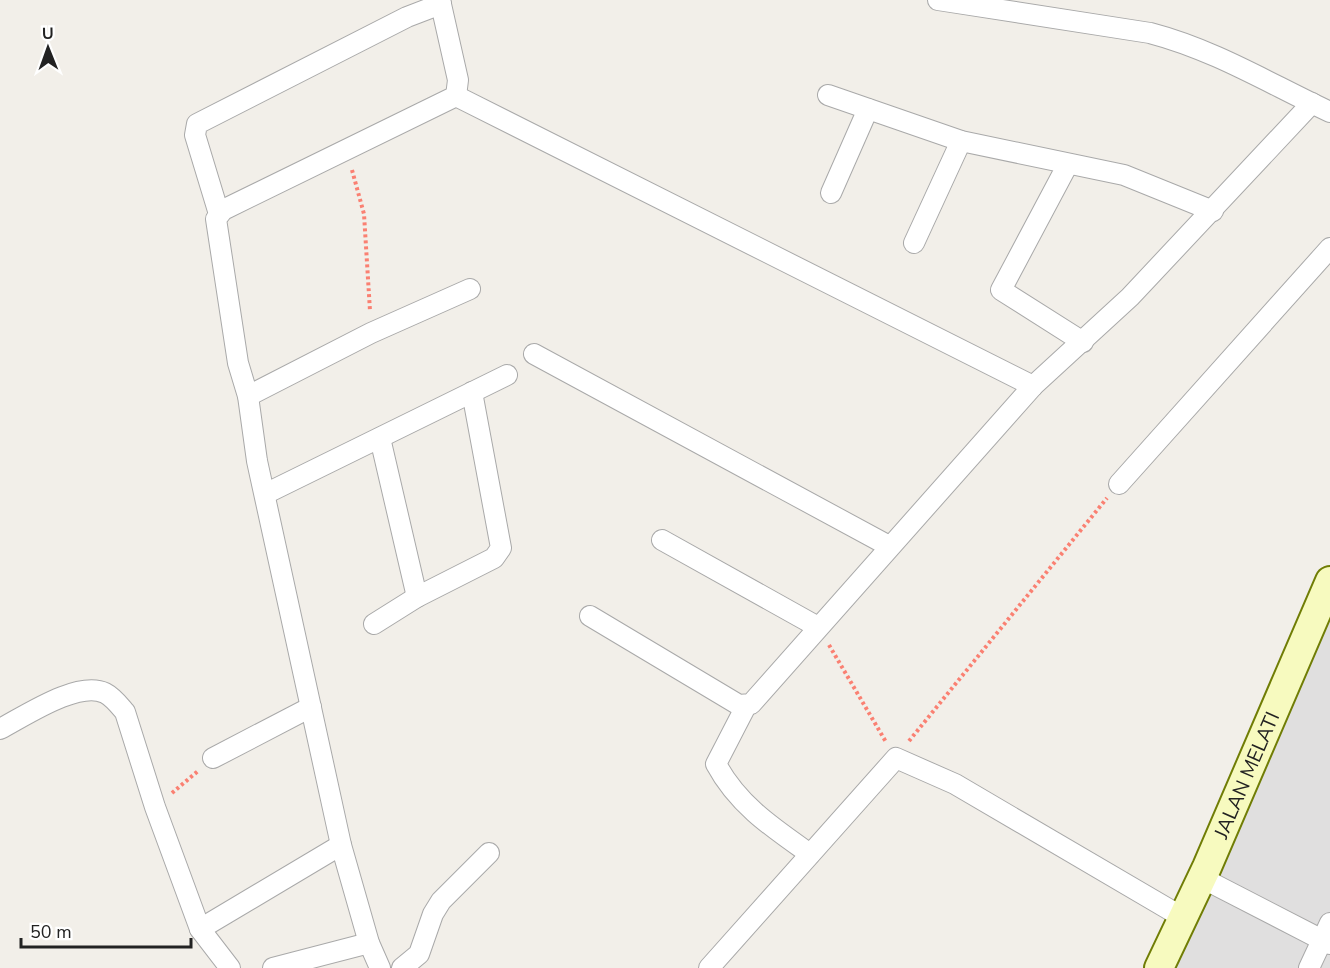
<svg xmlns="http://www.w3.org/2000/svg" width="1330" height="968" viewBox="0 0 1330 968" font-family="'Nunito Sans',sans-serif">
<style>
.residential{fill:#e0dfdf}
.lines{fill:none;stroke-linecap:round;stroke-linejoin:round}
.street-casing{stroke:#a9a9a9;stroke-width:22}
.secondary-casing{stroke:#707d05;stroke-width:32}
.path{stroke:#fa8072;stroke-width:4;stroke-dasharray:3 3;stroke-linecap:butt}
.street{stroke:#fff;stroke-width:20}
.secondary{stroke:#f7fabf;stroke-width:28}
.labels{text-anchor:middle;stroke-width:4.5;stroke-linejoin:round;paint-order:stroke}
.street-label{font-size:20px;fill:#222;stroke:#fff}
</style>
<rect width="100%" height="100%" fill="#f2efe9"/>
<polygon class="residential" points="1330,605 1330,968 1170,968"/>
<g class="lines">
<defs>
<g id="street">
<path d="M938,0L1150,33C1215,50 1270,84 1330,112"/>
<polyline points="828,95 961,141 1124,175 1213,211"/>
<polyline points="456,96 1033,386"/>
<polyline points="1068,164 1001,290 1083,342"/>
<polyline points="831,193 868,109"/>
<polyline points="219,214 195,135 197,124 407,17 441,4"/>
<polyline points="914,243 961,141"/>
<polyline points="534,354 889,546"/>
<polyline points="248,396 371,333 470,289"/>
<polyline points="380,438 417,597"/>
<polyline points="1119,484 1330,248"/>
<polyline points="265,494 507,375"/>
<polyline points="662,540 818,627"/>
<polyline points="590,616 739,705 751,704 1033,386 1130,297 1312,103"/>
<polyline points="374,624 417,597 494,558 501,548 472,392"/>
<path d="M746,706L716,764C738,805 773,828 810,854"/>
<path d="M0,729C25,716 78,680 105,693C113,697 119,705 125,712L155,807L200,929L230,968"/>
<polyline points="213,758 311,707"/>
<polyline points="1202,878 1330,944"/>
<polyline points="200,929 341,845"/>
<polyline points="273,968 369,943"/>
<polyline points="380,968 369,943 341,845 257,461 248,396 238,363 216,219 223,210 456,96 458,80 440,0"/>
<polyline points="402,968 419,954 433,914 441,901 489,853"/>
<polyline points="709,968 896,758 955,784 1182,917"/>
<polyline points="1309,968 1330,923"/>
</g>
<g id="secondary">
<path id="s1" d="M1159,968L1207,867L1330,581"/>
</g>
</defs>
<use href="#street" class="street-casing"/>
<use href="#secondary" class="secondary-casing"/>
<g class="path">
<polyline points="352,170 364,214 370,311"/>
<polyline points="829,645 886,742"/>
<polyline points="909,741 1107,498"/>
<polyline points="172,793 198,771"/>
</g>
<use href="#street" class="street"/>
<use href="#secondary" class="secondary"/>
</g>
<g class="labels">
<g class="street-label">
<text dy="7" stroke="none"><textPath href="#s1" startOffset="212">JALAN MELATI</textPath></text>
</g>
</g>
<g transform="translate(48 48) rotate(359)" stroke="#ffffff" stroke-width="4.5" paint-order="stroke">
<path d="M0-4.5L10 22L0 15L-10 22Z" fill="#222222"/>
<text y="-9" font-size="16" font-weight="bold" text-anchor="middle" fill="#222222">U</text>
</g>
<path d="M21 938v9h170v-9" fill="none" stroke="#222222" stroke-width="3"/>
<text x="30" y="938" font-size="18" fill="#222222" stroke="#ffffff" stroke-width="4.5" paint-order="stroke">50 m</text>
</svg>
